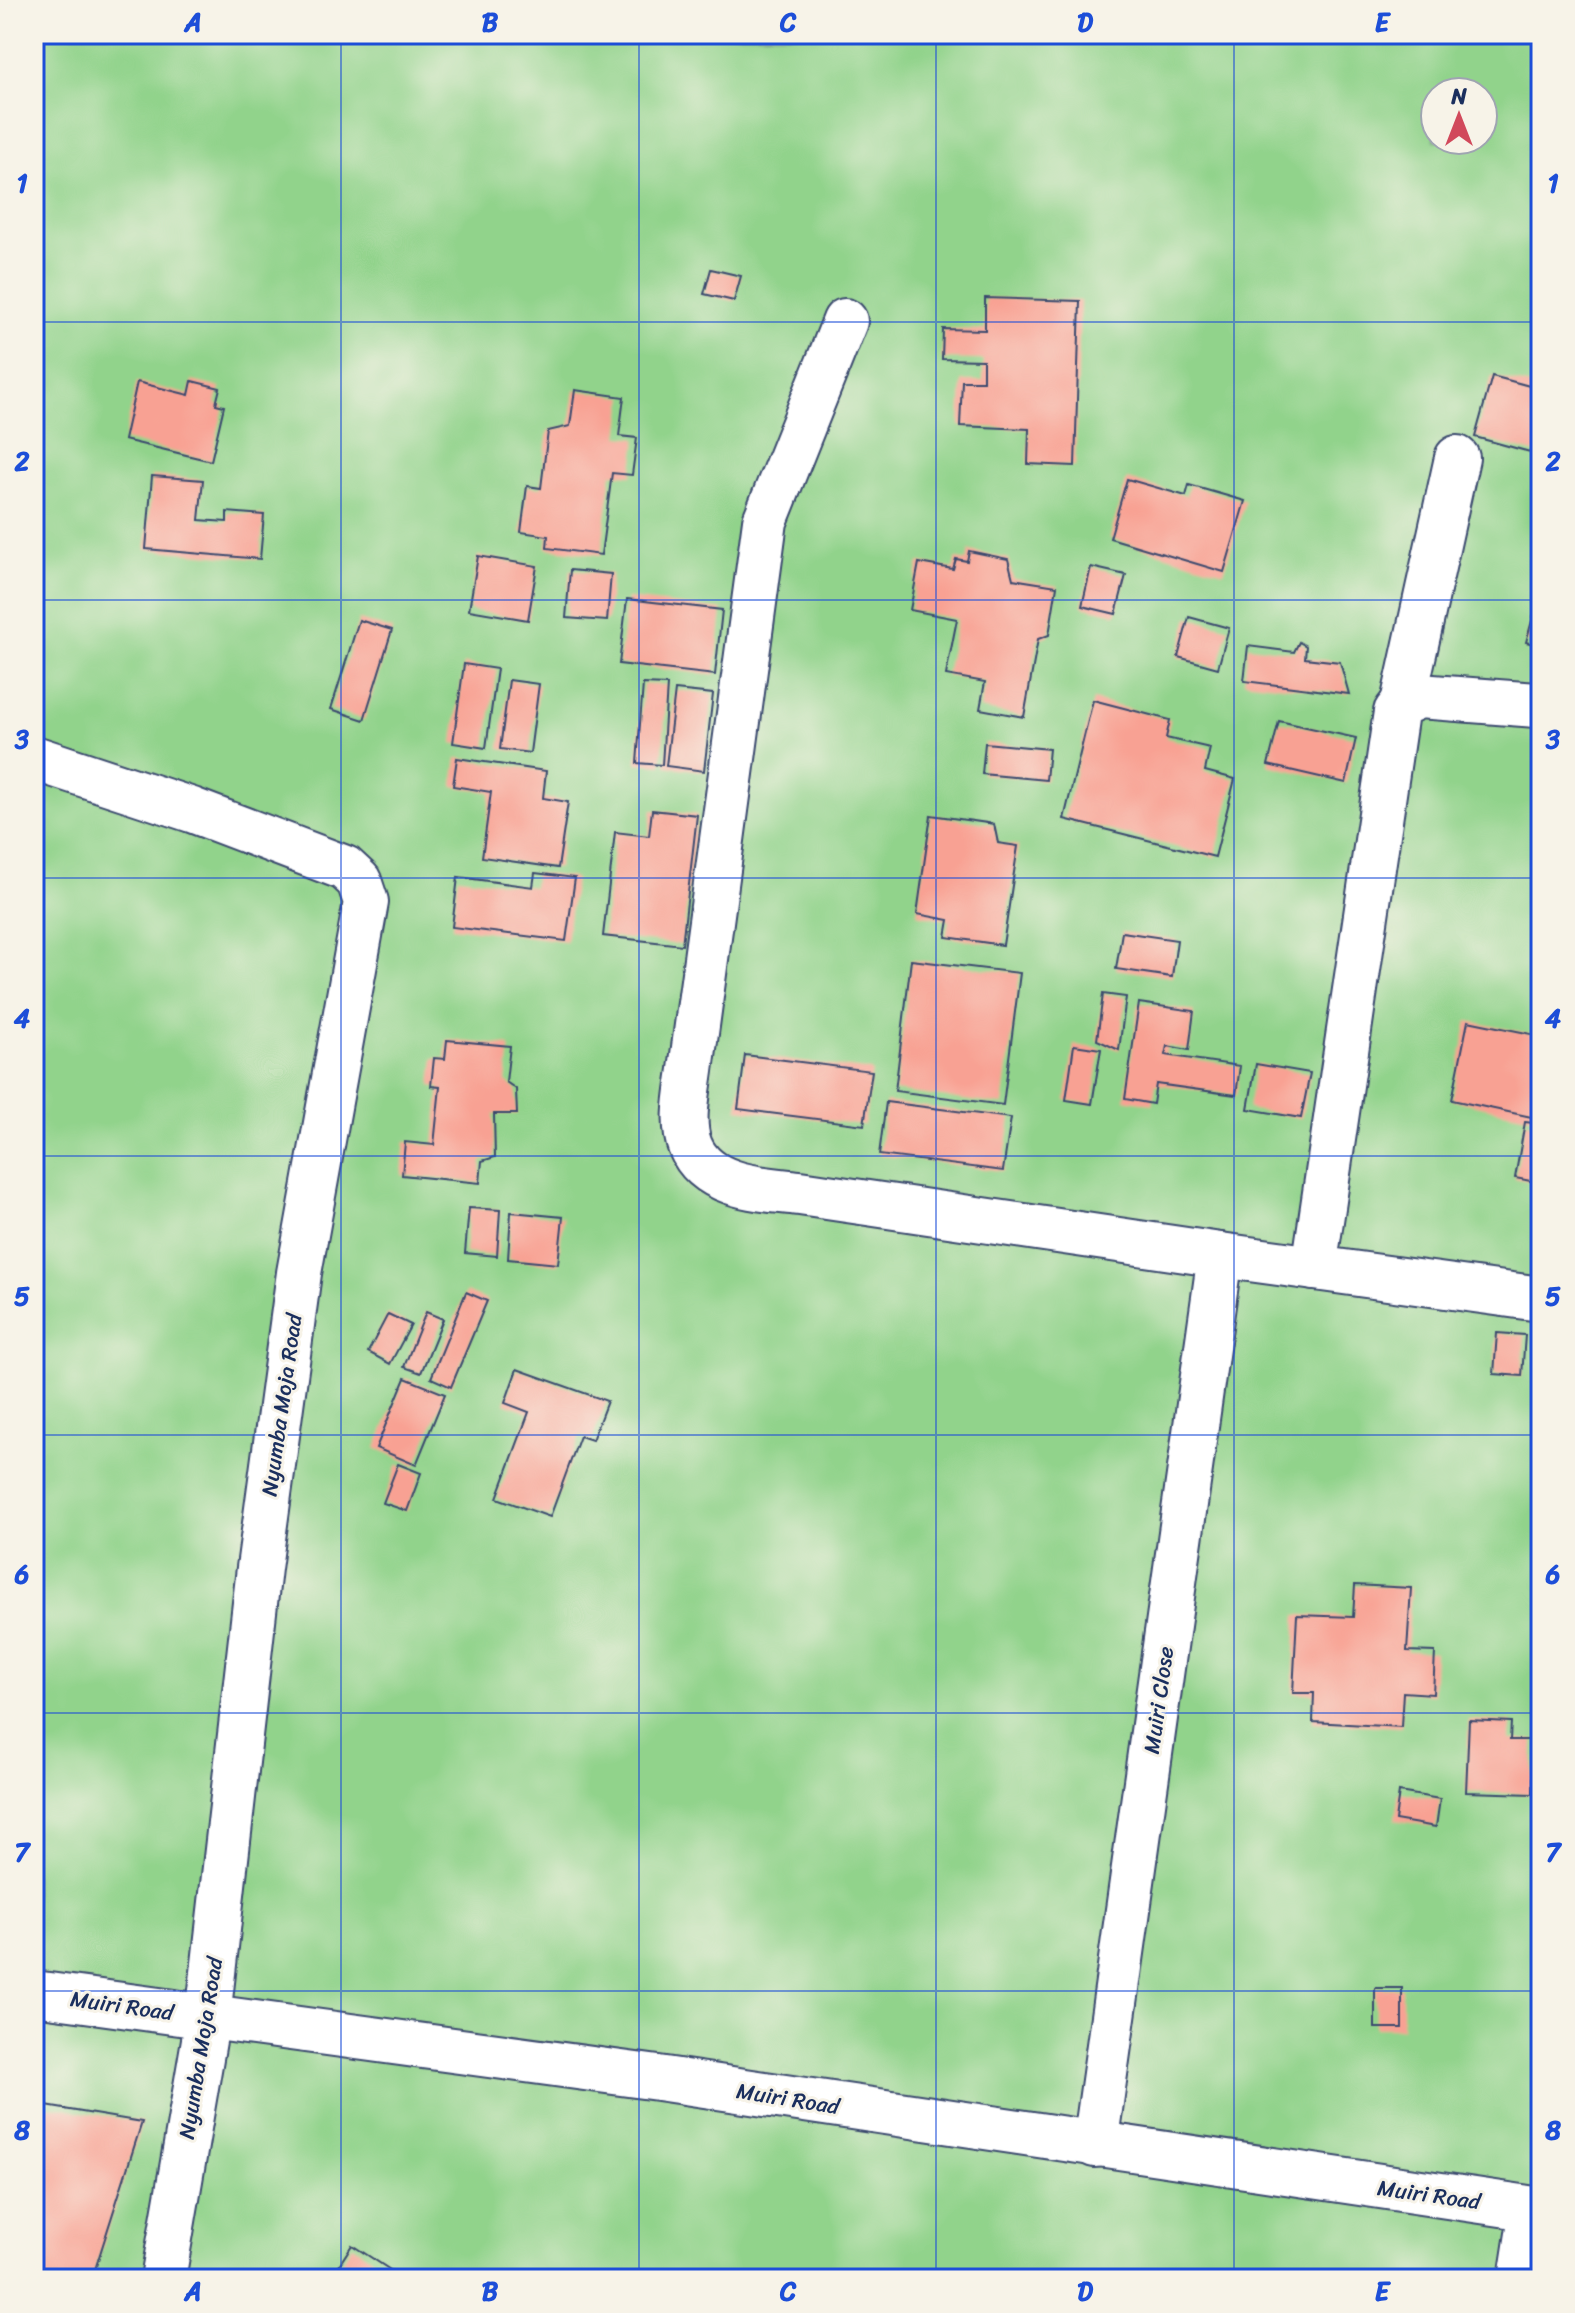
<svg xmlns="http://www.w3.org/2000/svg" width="1575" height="2313" viewBox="0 0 1575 2313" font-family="Sriracha,sans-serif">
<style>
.green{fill:#91d38b;stroke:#568174;stroke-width:2;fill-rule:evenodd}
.building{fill:#f8a193}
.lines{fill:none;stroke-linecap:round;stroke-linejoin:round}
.minor-casing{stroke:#3b4a6e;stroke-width:48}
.minor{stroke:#fff;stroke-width:44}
.grid{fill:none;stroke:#1d4ed8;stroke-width:2;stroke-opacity:0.55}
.labels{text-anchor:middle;stroke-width:6;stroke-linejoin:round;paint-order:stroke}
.street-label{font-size:22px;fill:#1b2f5e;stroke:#f7f3e8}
.neatline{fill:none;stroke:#1d4ed8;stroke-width:3}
.grid-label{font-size:26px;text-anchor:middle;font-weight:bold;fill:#1d4ed8}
</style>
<rect width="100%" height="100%" fill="#f7f3e8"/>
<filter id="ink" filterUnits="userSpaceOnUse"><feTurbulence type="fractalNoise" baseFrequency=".0125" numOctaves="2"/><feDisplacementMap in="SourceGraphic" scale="16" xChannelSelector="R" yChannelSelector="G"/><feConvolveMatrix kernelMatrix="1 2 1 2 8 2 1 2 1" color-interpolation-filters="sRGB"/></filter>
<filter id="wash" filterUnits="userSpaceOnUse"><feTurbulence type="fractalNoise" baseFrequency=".006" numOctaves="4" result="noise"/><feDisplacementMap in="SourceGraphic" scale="32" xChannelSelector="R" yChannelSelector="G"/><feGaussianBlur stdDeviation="1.8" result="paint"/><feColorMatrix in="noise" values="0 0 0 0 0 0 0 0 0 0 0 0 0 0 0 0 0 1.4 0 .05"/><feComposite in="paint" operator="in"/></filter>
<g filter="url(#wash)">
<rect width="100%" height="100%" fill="#f1e3c6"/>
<path class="green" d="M34,34H1541V2279H34ZM1435,92H1483V140H1435Z"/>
<g id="blocks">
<g class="building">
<polygon points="711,269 741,276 734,301 704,294"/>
<polygon points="985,298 1080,301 1075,466 1028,464 1029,429 960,426 962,381 983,381 983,360 942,359 943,329 985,330"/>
<polygon points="1492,376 1541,389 1541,455 1475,437"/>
<polygon points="192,381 220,388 216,404 224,406 211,461 124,440 137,382 189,395"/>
<polygon points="575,390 624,397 619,436 637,438 632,475 612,473 601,555 547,548 548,536 521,532 527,486 541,488 548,431 570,426"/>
<polygon points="152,476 203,480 199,520 227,522 227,512 264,515 260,559 146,549"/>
<polygon points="1127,479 1186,496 1189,485 1245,501 1224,572 1110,538"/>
<polygon points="969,551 1008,559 1013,579 1057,586 1049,635 1038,639 1024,717 980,709 985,682 946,675 957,619 910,610 919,563 953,569 956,559 967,561"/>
<polygon points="478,556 537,566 528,620 469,610"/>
<polygon points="1091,567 1126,575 1116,614 1082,606"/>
<polygon points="570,570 611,574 607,621 566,618"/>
<polygon points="627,599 722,610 715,675 619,664"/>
<polygon points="1535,610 1541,611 1541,646 1526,642"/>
<polygon points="1189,617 1229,628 1218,668 1178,657"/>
<polygon points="359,620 392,630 364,720 331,709"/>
<polygon points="1299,642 1306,646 1305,658 1340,662 1349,694 1244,681 1248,646 1294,652"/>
<polygon points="464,664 497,669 486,748 453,743"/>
<polygon points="509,680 539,684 530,753 500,749"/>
<polygon points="643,684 667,685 662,765 637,763"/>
<polygon points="675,690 713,694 704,771 666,766"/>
<polygon points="1093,700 1170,720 1166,738 1210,748 1205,771 1235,779 1215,857 1064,819"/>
<polygon points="1279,721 1356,738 1346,783 1268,765"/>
<polygon points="985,743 1049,749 1046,780 982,774"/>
<polygon points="457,758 546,771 543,798 568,802 558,868 482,857 491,792 453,786"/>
<polygon points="652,810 697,815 682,945 603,936 615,832 649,836"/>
<polygon points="931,815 994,824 998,843 1018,846 1003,945 946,937 949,920 917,914"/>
<polygon points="535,873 575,878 566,941 452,927 458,877 533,887"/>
<polygon points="1122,932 1177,940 1172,977 1116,969"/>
<polygon points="911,960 1020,973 1003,1105 895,1091"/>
<polygon points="1103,994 1126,997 1119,1050 1097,1040"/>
<polygon points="1139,1003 1194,1011 1189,1050 1167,1046 1165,1055 1240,1066 1236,1095 1156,1084 1153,1104 1125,1099"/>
<polygon points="1468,1021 1541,1036 1541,1119 1452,1100"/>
<polygon points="447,1040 510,1046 506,1082 516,1089 517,1114 494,1114 495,1157 482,1161 480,1183 402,1175 405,1142 434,1145 440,1087 431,1086 434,1058 445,1059"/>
<polygon points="1074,1045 1101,1049 1092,1104 1066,1100"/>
<polygon points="745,1055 872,1071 864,1125 738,1109"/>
<polygon points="1256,1064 1310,1073 1301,1118 1248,1109"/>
<polygon points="886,1102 1011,1118 1003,1171 879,1155"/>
<polygon points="1525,1122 1541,1124 1541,1183 1515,1178"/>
<polygon points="469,1208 500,1210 497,1256 465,1253"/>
<polygon points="511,1212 563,1217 558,1264 508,1259"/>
<polygon points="466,1292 487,1301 451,1387 431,1378"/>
<polygon points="426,1312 443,1319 421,1373 404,1367"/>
<polygon points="388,1314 411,1325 390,1364 368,1352"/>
<polygon points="1497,1333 1525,1335 1522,1376 1494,1374"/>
<polygon points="517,1369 607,1401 592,1440 580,1436 550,1517 497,1498 529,1412 505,1403"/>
<polygon points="405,1378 445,1394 416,1465 376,1448"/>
<polygon points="398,1464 421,1473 407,1511 383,1503"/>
<polygon points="1355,1585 1411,1588 1407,1651 1435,1652 1433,1694 1403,1692 1401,1727 1313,1722 1314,1693 1293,1693 1297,1615 1353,1617"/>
<polygon points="1469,1720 1511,1722 1510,1740 1534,1740 1533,1794 1466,1792"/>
<polygon points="1399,1792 1440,1799 1436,1827 1395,1820"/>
<rect x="1375" y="1988" width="27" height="40"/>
<polygon points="34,2104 142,2122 92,2279 34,2279"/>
<polygon points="352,2245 404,2279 330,2279"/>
</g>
</g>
</g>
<g filter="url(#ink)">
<use href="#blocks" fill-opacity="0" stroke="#3b4a6e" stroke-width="2"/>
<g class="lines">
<defs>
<g id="minor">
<path d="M845,321L765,521L691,1070C688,1093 681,1123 690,1146C707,1188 763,1189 800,1193L1220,1255L1095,2145"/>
<polyline points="1403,703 1457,458"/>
<polyline points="34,758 192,810 345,868 359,881 366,902 299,1273 259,1568 208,2017 163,2279"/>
<polyline points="1220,1255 1541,1299"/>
<polyline points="1314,1268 1396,712 1403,703 1419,696 1537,705"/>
<polyline points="34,1993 658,2078 1541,2210"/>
<polyline points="1521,2279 1532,2209"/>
</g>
</defs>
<use href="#minor" class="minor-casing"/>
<use href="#minor" class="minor"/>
</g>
</g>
<path class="grid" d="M341,34V2279M639,34V2279M936,34V2279M1234,34V2279M34,322H1541M34,600H1541M34,878H1541M34,1156H1541M34,1435H1541M34,1713H1541M34,1991H1541"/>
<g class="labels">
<g class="street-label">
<text transform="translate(281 1405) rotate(-82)" y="8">Nyumba Moja Road</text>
<text transform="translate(1158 1700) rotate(-82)" y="8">Muiri Close</text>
<text transform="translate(122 2005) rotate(8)" y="8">Muiri Road</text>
<text transform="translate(200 2048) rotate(-81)" y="8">Nyumba Moja Road</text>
<text transform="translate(788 2098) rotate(9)" y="8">Muiri Road</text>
<text transform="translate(1429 2194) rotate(8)" y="8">Muiri Road</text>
</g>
</g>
<rect width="1575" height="2313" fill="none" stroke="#f7f3e8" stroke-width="88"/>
<g transform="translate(1459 116)"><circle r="38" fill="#f7f3e8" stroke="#9fa5b1" stroke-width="2"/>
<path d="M0-6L14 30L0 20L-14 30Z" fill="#d1495b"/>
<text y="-12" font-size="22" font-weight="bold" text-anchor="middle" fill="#1b2f5e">N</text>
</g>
<rect x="44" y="44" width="1487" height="2225" class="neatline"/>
<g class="grid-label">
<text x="193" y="31">A</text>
<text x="490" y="31">B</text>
<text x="788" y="31">C</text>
<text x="1085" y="31">D</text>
<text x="1382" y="31">E</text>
<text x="22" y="192">1</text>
<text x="1553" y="192">1</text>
<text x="22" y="470">2</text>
<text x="1553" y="470">2</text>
<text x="22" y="748">3</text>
<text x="1553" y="748">3</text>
<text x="22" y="1027">4</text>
<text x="1553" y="1027">4</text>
<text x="22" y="1305">5</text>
<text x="1553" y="1305">5</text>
<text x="22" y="1583">6</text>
<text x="1553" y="1583">6</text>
<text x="22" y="1861">7</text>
<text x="1553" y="1861">7</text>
<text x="22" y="2139">8</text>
<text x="1553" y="2139">8</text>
<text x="193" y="2300">A</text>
<text x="490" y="2300">B</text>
<text x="788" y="2300">C</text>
<text x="1085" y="2300">D</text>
<text x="1382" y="2300">E</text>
</g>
</svg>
